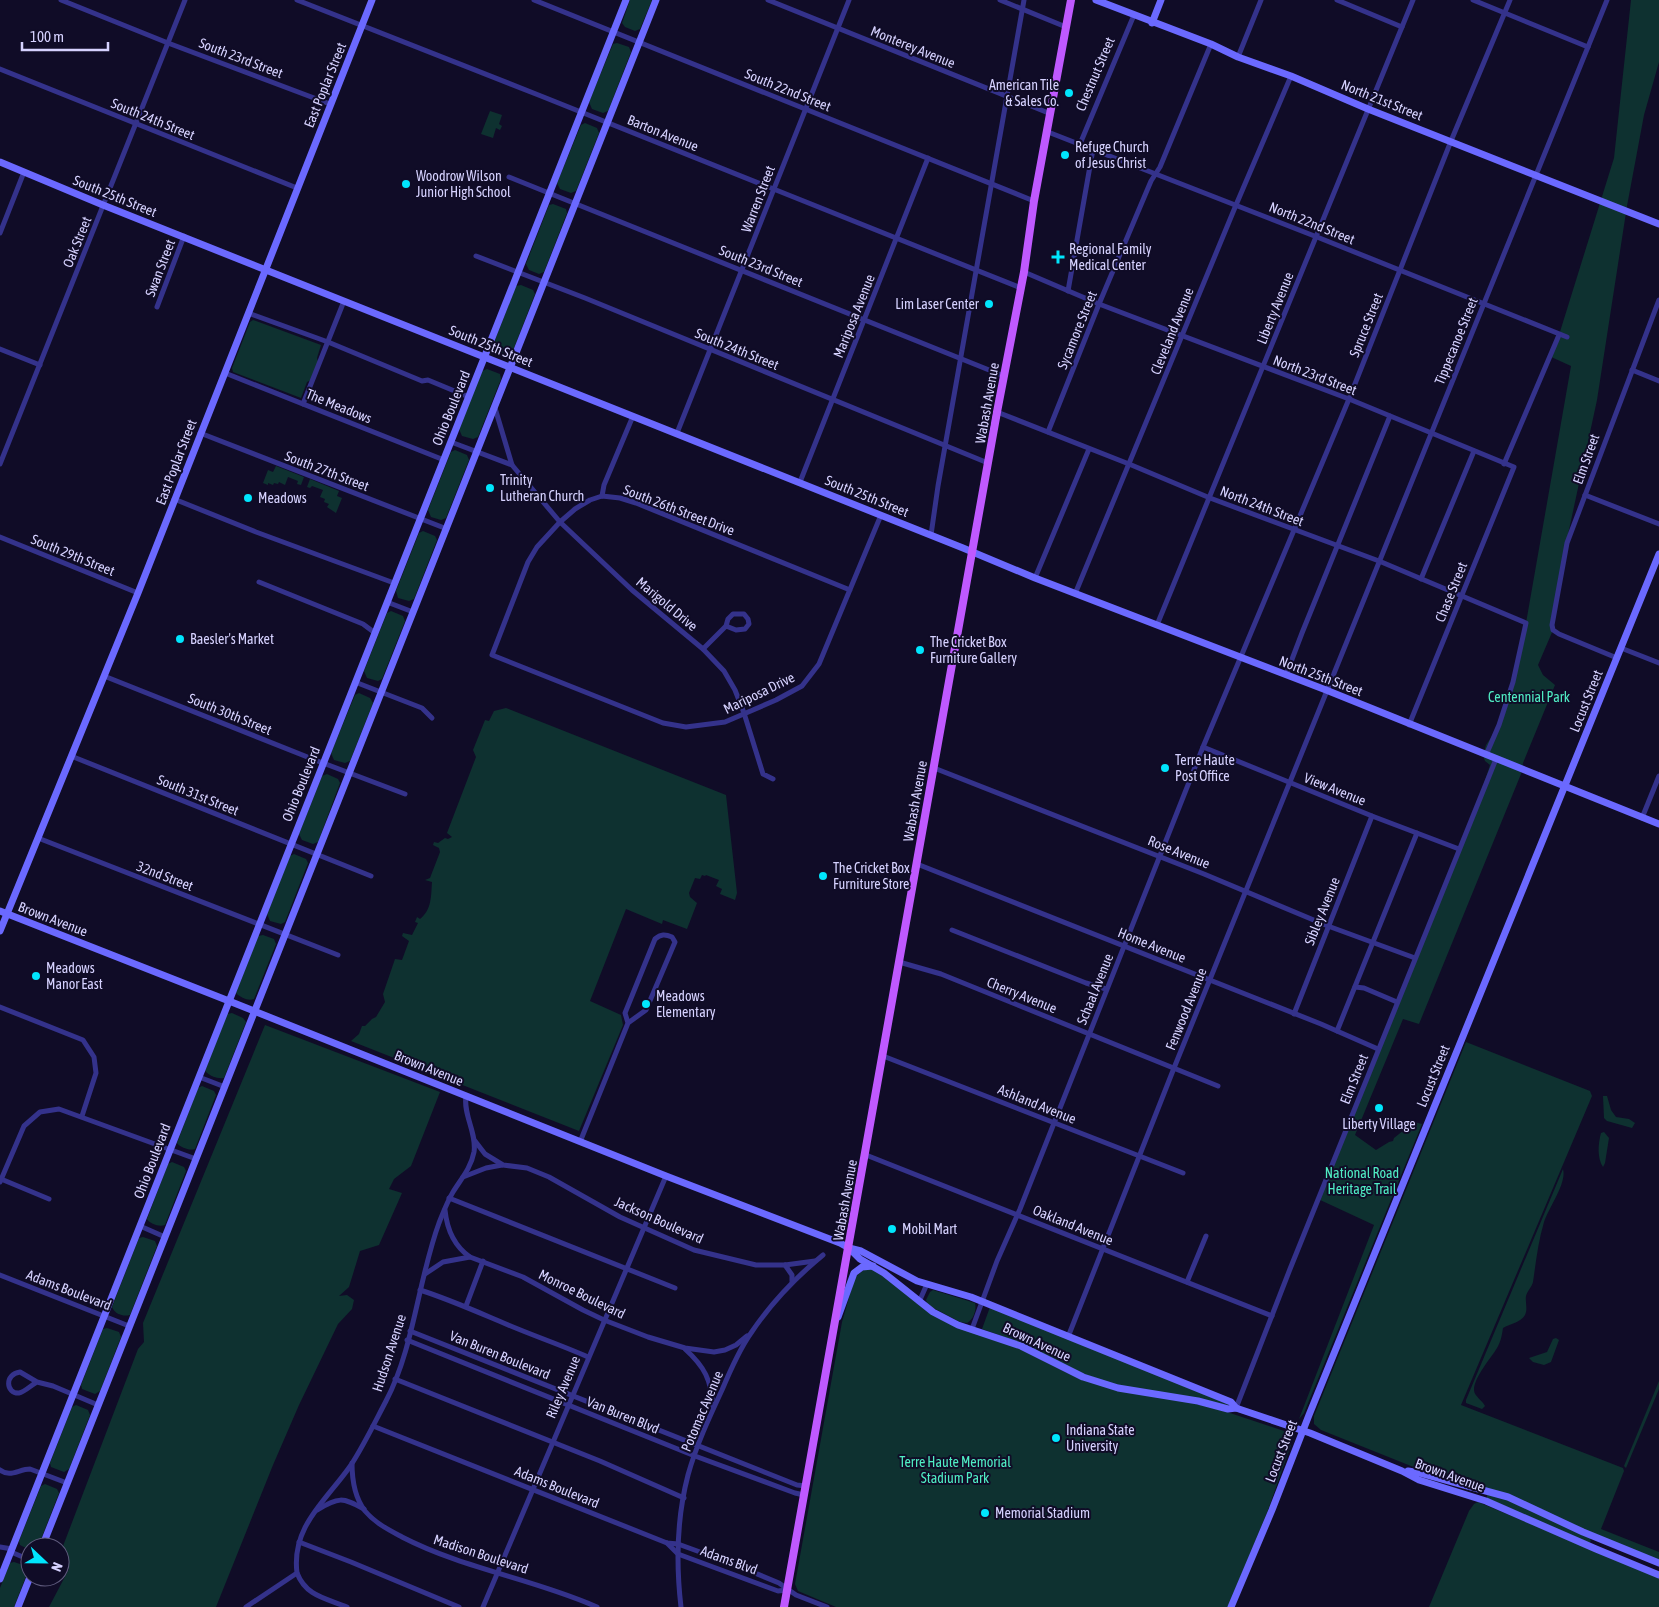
<svg xmlns="http://www.w3.org/2000/svg" width="1659" height="1607" viewBox="0 0 1659 1607" font-family="'Asap Condensed',sans-serif">
<style>
.green{fill:#0e3130}
.lines{fill:none;stroke-linecap:round;stroke-linejoin:round}
.street{stroke:#34328b;stroke-width:5}
.secondary{stroke:#6b69ff;stroke-width:7}
.primary{stroke:#bf59ff;stroke-width:8}
.poi-dot{fill:#00e6fd;stroke:#100c27;stroke-width:2}
.labels{text-anchor:middle;stroke-width:4;stroke-linejoin:round;paint-order:stroke}
.street-label{font-size:14px;fill:#d6d2ff;stroke:#100c27}
.poi-label{font-size:14px;fill:#d6d2ff;stroke:#100c27;text-anchor:start}
.park-label{font-size:14px;fill:#50edc4;stroke:#100c27}
</style>
<rect width="100%" height="100%" fill="#100c27"/>
<g class="green">
<polygon points="630,0 652,0 640,29 635,31 625,27 622,23"/>
<polygon points="1631,0 1659,0 1659,62 1644,115 1627,206 1597,400 1564,553 1553,630 1538,665 1543,675 1555,685 1523,763 1521,774 1419,1024 1403,1019 1355,1135 1376,1150 1389,1142 1393,1141 1394,1138 1414,1122 1422,1124 1304,1413 1299,1419 1374,1225 1318,1199 1478,802 1490,765 1485,761 1483,755 1486,745 1499,725 1513,681 1526,623 1571,366 1549,356 1559,335 1614,158"/>
<polygon points="617,43 629,47 631,52 608,111 603,113 592,109 589,102 613,44"/>
<polygon points="490,111 502,115 499,124 502,126 500,130 496,128 493,138 481,134"/>
<polygon points="585,123 597,128 599,133 576,191 571,193 560,189 557,183 581,125"/>
<polygon points="553,204 566,209 567,213 544,272 539,274 529,270 526,264 549,205"/>
<polygon points="521,285 533,290 535,294 512,353 507,355 496,351 493,345 516,286"/>
<polygon points="253,320 321,345 317,358 318,362 311,380 307,382 301,398 233,372 232,368 250,322"/>
<polygon points="487,369 500,374 501,379 478,437 473,439 462,436 459,429 482,371"/>
<polygon points="455,450 467,455 469,460 446,518 441,520 431,517 428,510 451,452"/>
<polygon points="276,466 304,477 301,485 297,484 298,481 288,477 285,485 279,482 278,484 274,483 273,485 268,483 268,485 263,483 268,470 273,472"/>
<polygon points="310,479 339,491 337,496 342,498 336,513 327,507 329,504 324,502 325,499 320,497 323,490 312,486 310,488 307,487"/>
<polygon points="423,531 435,536 437,540 414,599 409,601 398,598 396,591 419,533"/>
<polygon points="391,611 403,616 405,621 382,679 378,681 367,678 364,671 387,613"/>
<polygon points="359,693 370,698 373,703 350,761 345,763 334,760 331,753 355,695"/>
<path d="M506,708L726,795L737,893L735,900L720,894L722,889L716,886L719,880L706,875L705,876L702,875L700,879L695,878L689,893L690,897L697,903L687,929L663,920L662,924L626,909L590,1001L621,1015L623,1025L579,1131L351,1041L359,1034L362,1026H365L372,1019L376,1017L385,1002L383,994L395,959L402,960L409,941L402,936L403,933L412,935L418,923L415,922L417,917L420,919C432,910 431,895 432,882L425,880L430,878L440,852L439,848L433,845L434,842L438,843L445,838L448,839L452,837L447,833L476,757L473,750L485,720L489,721L494,711Z"/>
<polygon points="327,774 338,779 340,783 318,842 313,844 302,840 299,834 322,776"/>
<polygon points="294,854 306,859 308,863 285,922 281,924 270,921 267,914 290,856"/>
<path d="M263,935L274,939L276,944L254,999C248,1001 241,998 236,993L258,936Z"/>
<path d="M232,1013L243,1018L246,1022L224,1078C217,1079 210,1076 205,1071L227,1014Z"/>
<polygon points="265,1025 440,1092 411,1166 394,1179 389,1189 402,1193 379,1245 360,1251 349,1287 339,1296 347,1295 354,1300 352,1309 338,1324 299,1405 273,1465 216,1607 49,1607 69,1569 60,1566 60,1554 138,1349 144,1342 143,1323"/>
<polygon points="1466,1042 1590,1091 1592,1096 1461,1405 1623,1468 1624,1471 1601,1529 1659,1552 1659,1560 1610,1541 1512,1496 1421,1470 1321,1430 1314,1424 1314,1416"/>
<path d="M202,1086L214,1091L216,1095L195,1149C189,1151 180,1147 177,1143L198,1088Z"/>
<polygon points="1603,1096 1607,1096 1611,1110 1616,1117 1629,1119 1635,1123 1632,1128 1607,1121 1604,1118"/>
<path d="M1604,1132L1609,1138L1605,1163L1603,1167C1597,1158 1598,1144 1601,1133Z"/>
<path d="M172,1162L184,1167L186,1171L165,1225C159,1227 150,1224 147,1219L168,1164Z"/>
<path d="M1563,1169C1567,1183 1549,1207 1544,1222C1538,1242 1536,1262 1533,1282C1532,1287 1527,1291 1526,1296C1525,1302 1528,1309 1525,1315C1521,1322 1510,1324 1503,1328C1502,1335 1501,1341 1497,1348C1491,1358 1474,1377 1474,1390C1474,1396 1482,1400 1485,1406L1482,1409L1466,1403V1400Z"/>
<path d="M143,1237L155,1241L157,1246L130,1315C123,1317 115,1314 112,1307L139,1238Z"/>
<polygon points="865,1269 874,1269 922,1307 1017,1347 1067,1373 1084,1380 1215,1408 1287,1432 1290,1437 1291,1445 1268,1510 1228,1607 836,1607 798,1591 795,1584 842,1322 855,1277"/>
<path d="M933,1290L975,1303C977,1310 973,1320 967,1323L960,1322L928,1305L926,1300L930,1292Z"/>
<polygon points="990,1307 1231,1405 1232,1406 1117,1385 1080,1373 1016,1341 982,1329"/>
<polygon points="107,1328 119,1332 121,1337 100,1391 95,1394 82,1389 81,1385 103,1329"/>
<polygon points="1556,1338 1559,1340 1551,1362 1544,1365 1533,1362 1529,1358 1547,1352 1553,1339"/>
<polygon points="1659,1381 1659,1389 1626,1468 1624,1466"/>
<polygon points="76,1405 88,1410 90,1415 69,1469 64,1472 51,1467 50,1463 72,1407"/>
<polygon points="45,1484 57,1489 59,1493 38,1547 30,1547 30,1550 20,1545 19,1541 41,1486"/>
<polygon points="1487,1495 1505,1498 1590,1538 1591,1541 1589,1543 1487,1498"/>
<polygon points="1478,1502 1659,1577 1659,1607 1429,1607 1469,1511 1474,1504"/>
<polygon points="14,1562 26,1566 28,1571 14,1607 0,1607 0,1588 10,1563"/>
</g>
<g class="lines">
<g class="street">
<polyline points="61,0 168,43 330,104"/>
<polyline points="297,0 541,96 1021,288"/>
<polyline points="534,0 1034,201"/>
<polyline points="768,0 1051,114"/>
<polyline points="1000,0 1066,27"/>
<polyline points="1337,0 1402,27"/>
<polyline points="1473,0 1588,47"/>
<polyline points="1238,57 1261,0"/>
<polyline points="0,69 297,188"/>
<polyline points="1048,132 1317,237 1567,337"/>
<polyline points="1080,144 1134,15"/>
<polyline points="509,177 1004,376"/>
<polyline points="0,233 24,172"/>
<polyline points="476,256 585,298 988,463"/>
<polyline points="1024,272 1099,304 1349,399 1514,467 1409,725"/>
<polyline points="1068,291 1093,149"/>
<polyline points="157,307 184,236"/>
<polyline points="248,313 328,342 422,381 428,380 469,397"/>
<polyline points="0,349 40,365"/>
<polyline points="1632,370 1659,381"/>
<polyline points="225,373 444,460"/>
<polyline points="303,404 344,301"/>
<polyline points="495,408 512,465 560,522 632,590 703,649 724,671 735,690 744,713 763,774 773,779"/>
<polyline points="997,412 1129,464 1210,498 1379,561 1526,623 1513,682 1499,725 1486,755"/>
<polyline points="1048,432 1099,304 1151,181 1160,167 1211,44"/>
<polyline points="200,433 447,529"/>
<polyline points="677,433 849,0"/>
<polyline points="451,442 512,465"/>
<polyline points="0,464 185,0"/>
<polyline points="1504,464 1559,335"/>
<polyline points="800,482 928,158"/>
<polyline points="1585,495 1659,524"/>
<polyline points="602,496 604,485 633,416"/>
<polyline points="174,499 256,532 394,583"/>
<polyline points="931,535 938,486 1024,0"/>
<polyline points="0,537 138,593"/>
<polyline points="1035,578 1089,449"/>
<polyline points="1421,579 1474,451"/>
<polyline points="259,582 363,624 375,633"/>
<polyline points="850,590 636,503 620,498 602,496 590,500 575,509 560,522 537,547 528,562 492,655 663,723 686,727 725,722 776,700 802,686 819,664 881,515"/>
<polyline points="1075,594 1236,205 1291,76"/>
<polyline points="387,602 413,612"/>
<polyline points="1157,625 1413,0"/>
<polyline points="1621,648 1659,663"/>
<polyline points="703,649 726,626 736,630 745,629 749,624 748,619 744,614 733,614 728,619 726,626"/>
<polyline points="1617,658 1559,634 1553,630 1552,625 1567,543 1659,300"/>
<polyline points="1286,675 1302,633 1390,416"/>
<polyline points="104,676 315,760 405,794"/>
<polyline points="355,682 422,708 432,718"/>
<polyline points="1203,747 1372,816 1459,849"/>
<polyline points="71,756 371,876"/>
<polyline points="934,768 1204,874 1328,926 1415,958"/>
<polyline points="1642,818 1659,776"/>
<polyline points="38,838 338,955"/>
<polyline points="917,864 1321,1024 1378,1049"/>
<polyline points="952,930 1086,983 1106,989"/>
<polyline points="899,962 941,974 1218,1086"/>
<polyline points="1355,987 1364,988 1397,1002"/>
<polyline points="0,1007 83,1040 94,1057 96,1073 82,1116"/>
<polyline points="1294,1014 1372,816"/>
<polyline points="1337,1031 1417,833"/>
<polyline points="883,1056 1183,1173"/>
<polyline points="199,1077 225,1087"/>
<polyline points="475,1141 485,1154 503,1165 527,1168 549,1177 620,1217 694,1250 756,1265 785,1265 815,1261"/>
<path d="M580,1142L628,1023L646,1010L675,942L672,937C665,934 661,934 655,939L625,1013L628,1023"/>
<polyline points="866,1155 1272,1316"/>
<polyline points="463,1177 486,1168 502,1165"/>
<polyline points="1,1179 49,1199"/>
<polyline points="0,1182 24,1126 40,1112 59,1109 196,1159"/>
<polyline points="449,1198 675,1288"/>
<path d="M445,1210C447,1230 454,1246 470,1257L523,1277L583,1310L604,1320L648,1337L685,1348L714,1352L725,1350L736,1345L747,1336"/>
<polyline points="140,1226 165,1237"/>
<polyline points="785,1265 792,1275 792,1281"/>
<polyline points="425,1274 443,1262 470,1257"/>
<polyline points="0,1275 129,1326"/>
<polyline points="1187,1282 1206,1236"/>
<path d="M420,1290C448,1299 473,1310 499,1321C528,1334 559,1344 588,1357"/>
<polyline points="919,1302 927,1284"/>
<polyline points="466,1306 483,1261"/>
<polyline points="972,1329 997,1261 1020,1209 1203,747 1349,399 1451,141 1510,0"/>
<polyline points="410,1331 797,1485 806,1486"/>
<polyline points="1068,1337 1174,1068 1607,0"/>
<polyline points="407,1340 695,1456 795,1493 804,1495"/>
<path d="M685,1349C705,1367 711,1380 713,1406"/>
<polyline points="395,1379 600,1461 684,1498"/>
<path d="M37,1382C31,1385 25,1392 19,1393C6,1394 4,1374 20,1372L37,1382L53,1386L98,1405"/>
<polyline points="1236,1408 1290,1269 1496,759"/>
<polyline points="373,1426 667,1543 678,1544 733,1564 779,1583 796,1595 827,1607"/>
<path d="M352,1463C352,1479 355,1498 365,1511C375,1523 389,1530 402,1537C464,1569 534,1579 597,1607"/>
<path d="M0,1470C10,1478 19,1469 30,1469L67,1483"/>
<path d="M317,1510C339,1497 342,1497 364,1509"/>
<polyline points="299,1542 351,1562 459,1607"/>
<polyline points="667,1543 678,1554 778,1591 787,1590"/>
<polyline points="0,1547 12,1549"/>
<polyline points="11,1552 30,1560"/>
<path d="M297,1573C306,1596 325,1598 347,1607"/>
<path d="M246,1607L297,1573C291,1526 327,1500 351,1465C364,1445 375,1422 386,1401C414,1348 418,1280 439,1223C443,1213 447,1202 453,1192C461,1179 471,1168 474,1152C477,1133 463,1115 466,1096"/>
<polyline points="483,1607 666,1176"/>
<path d="M681,1607C676,1564 677,1517 688,1475C696,1446 709,1418 722,1390C730,1371 739,1350 751,1333C771,1303 795,1278 823,1255"/>
</g>
<g class="secondary">
<polyline points="1096,0 1211,44 1238,57 1291,76 1368,109 1659,224"/>
<polyline points="1152,23 1161,0"/>
<polyline points="0,162 103,205 963,548 1035,578 1326,690 1659,824"/>
<polyline points="0,911 229,1001 666,1176 840,1243 849,1248 860,1259 884,1273 933,1312 958,1325 1021,1346 1083,1377 1118,1388 1198,1401 1228,1409 1236,1408"/>
<polyline points="0,931 138,593 372,0"/>
<polyline points="849,1248 861,1251 917,1281 971,1297 1231,1402 1236,1408 1310,1433 1402,1471 1419,1480 1486,1501 1596,1549 1659,1575"/>
<polyline points="838,1317 854,1273 862,1267 873,1266"/>
<polyline points="1408,1471 1420,1473 1508,1497 1583,1532 1659,1563"/>
<polyline points="42,1547 656,0"/>
<polyline points="0,1579 626,0"/>
<polyline points="18,1607 30,1577"/>
<polyline points="1231,1607 1272,1510 1309,1415 1659,554"/>
</g>
<polyline class="primary" points="784,1607 997,412 1024,272 1034,201 1071,0"/>
</g>
<g class="poi-dot">
<circle cx="1069" cy="93" r="5"/>
<circle cx="1065" cy="155" r="5"/>
<circle cx="406" cy="184" r="5"/>
<path d="M1055.5 249.5h5v5h5v5h-5v5h-5v-5h-5v-5h5z"/>
<circle cx="989" cy="304" r="5"/>
<circle cx="490" cy="488" r="5"/>
<circle cx="248" cy="498" r="5"/>
<circle cx="180" cy="639" r="5"/>
<circle cx="920" cy="650" r="5"/>
<circle cx="1165" cy="768" r="5"/>
<circle cx="823" cy="876" r="5"/>
<circle cx="36" cy="976" r="5"/>
<circle cx="646" cy="1004" r="5"/>
<circle cx="1379" cy="1108" r="5"/>
<circle cx="892" cy="1229" r="5"/>
<circle cx="1056" cy="1438" r="5"/>
<circle cx="985" cy="1513" r="5"/>
</g>
<g class="labels">
<g class="street-label">
<text transform="translate(913 47) rotate(22)" y="5">Monterey Avenue</text>
<text transform="translate(241 58) rotate(21)" y="5">South 23rd Street</text>
<text transform="translate(1095 74) rotate(-67)" y="5">Chestnut Street</text>
<text transform="translate(325 85) rotate(-68)" y="5">East Poplar Street</text>
<text transform="translate(788 90) rotate(22)" y="5">South 22nd Street</text>
<text transform="translate(1382 100) rotate(22)" y="5">North 21st Street</text>
<text transform="translate(153 119) rotate(22)" y="5">South 24th Street</text>
<text transform="translate(663 133) rotate(22)" y="5">Barton Avenue</text>
<text transform="translate(115 196) rotate(22)" y="5">South 25th Street</text>
<text transform="translate(758 199) rotate(-69)" y="5">Warren Street</text>
<text transform="translate(1312 223) rotate(22)" y="5">North 22nd Street</text>
<text transform="translate(77 242) rotate(-68)" y="5">Oak Street</text>
<text transform="translate(761 266) rotate(22)" y="5">South 23rd Street</text>
<text transform="translate(160 268) rotate(-69)" y="5">Swan Street</text>
<text transform="translate(1275 308) rotate(-68)" y="5">Liberty Avenue</text>
<text transform="translate(854 316) rotate(-68)" y="5">Mariposa Avenue</text>
<text transform="translate(1366 325) rotate(-68)" y="5">Spruce Street</text>
<text transform="translate(1077 330) rotate(-68)" y="5">Sycamore Street</text>
<text transform="translate(1172 331) rotate(-68)" y="5">Cleveland Avenue</text>
<text transform="translate(1456 341) rotate(-68)" y="5">Tippecanoe Street</text>
<text transform="translate(491 346) rotate(22)" y="5">South 25th Street</text>
<text transform="translate(737 349) rotate(22)" y="5">South 24th Street</text>
<text transform="translate(1315 375) rotate(21)" y="5">North 23rd Street</text>
<text transform="translate(987 403) rotate(-80)" y="5">Wabash Avenue</text>
<text transform="translate(339 406) rotate(22)" y="5">The Meadows</text>
<text transform="translate(451 408) rotate(-68)" y="5">Ohio Boulevard</text>
<text transform="translate(1586 459) rotate(-70)" y="5">Elm Street</text>
<text transform="translate(176 462) rotate(-69)" y="5">East Poplar Street</text>
<text transform="translate(327 471) rotate(21)" y="5">South 27th Street</text>
<text transform="translate(867 496) rotate(22)" y="5">South 25th Street</text>
<text transform="translate(1262 506) rotate(21)" y="5">North 24th Street</text>
<text transform="translate(679 510) rotate(21)" y="5">South 26th Street Drive</text>
<text transform="translate(73 555) rotate(22)" y="5">South 29th Street</text>
<text transform="translate(1451 592) rotate(-68)" y="5">Chase Street</text>
<text transform="translate(667 604) rotate(40)" y="5">Marigold Drive</text>
<text transform="translate(1321 676) rotate(21)" y="5">North 25th Street</text>
<text transform="translate(759 693) rotate(-26)" y="5">Mariposa Drive</text>
<text transform="translate(1586 701) rotate(-68)" y="5">Locust Street</text>
<text transform="translate(230 714) rotate(22)" y="5">South 30th Street</text>
<text transform="translate(301 784) rotate(-68)" y="5">Ohio Boulevard</text>
<text transform="translate(1335 789) rotate(22)" y="5">View Avenue</text>
<text transform="translate(198 795) rotate(22)" y="5">South 31st Street</text>
<text transform="translate(915 801) rotate(-80)" y="5">Wabash Avenue</text>
<text transform="translate(1179 852) rotate(22)" y="5">Rose Avenue</text>
<text transform="translate(165 876) rotate(21)" y="5">32nd Street</text>
<text transform="translate(1322 911) rotate(-68)" y="5">Sibley Avenue</text>
<text transform="translate(53 919) rotate(21)" y="5">Brown Avenue</text>
<text transform="translate(1152 945) rotate(22)" y="5">Home Avenue</text>
<text transform="translate(1095 989) rotate(-68)" y="5">Schaal Avenue</text>
<text transform="translate(1022 995) rotate(22)" y="5">Cherry Avenue</text>
<text transform="translate(1186 1009) rotate(-68)" y="5">Fenwood Avenue</text>
<text transform="translate(429 1068) rotate(22)" y="5">Brown Avenue</text>
<text transform="translate(1433 1076) rotate(-68)" y="5">Locust Street</text>
<text transform="translate(1354 1079) rotate(-68)" y="5">Elm Street</text>
<text transform="translate(1037 1104) rotate(22)" y="5">Ashland Avenue</text>
<text transform="translate(152 1161) rotate(-69)" y="5">Ohio Boulevard</text>
<text transform="translate(845 1200) rotate(-80)" y="5">Wabash Avenue</text>
<text transform="translate(659 1220) rotate(24)" y="5">Jackson Boulevard</text>
<text transform="translate(1073 1225) rotate(22)" y="5">Oakland Avenue</text>
<text transform="translate(69 1290) rotate(21)" y="5">Adams Boulevard</text>
<text transform="translate(582 1294) rotate(26)" y="5">Monroe Boulevard</text>
<text transform="translate(1037 1342) rotate(25)" y="5">Brown Avenue</text>
<text transform="translate(389 1353) rotate(-72)" y="5">Hudson Avenue</text>
<text transform="translate(500 1355) rotate(22)" y="5">Van Buren Boulevard</text>
<text transform="translate(563 1387) rotate(-67)" y="5">Riley Avenue</text>
<text transform="translate(702 1411) rotate(-67)" y="5">Potomac Avenue</text>
<text transform="translate(623 1415) rotate(22)" y="5">Van Buren Blvd</text>
<text transform="translate(1281 1451) rotate(-69)" y="5">Locust Street</text>
<text transform="translate(1450 1475) rotate(20)" y="5">Brown Avenue</text>
<text transform="translate(557 1487) rotate(22)" y="5">Adams Boulevard</text>
<text transform="translate(481 1554) rotate(18)" y="5">Madison Boulevard</text>
<text transform="translate(729 1560) rotate(20)" y="5">Adams Blvd</text>
</g>
<g class="poi-label">
<text x="1059" y="90" text-anchor="end">American Tile<tspan x="1059" dy="16">&amp; Sales Co.</tspan></text>
<text x="1075" y="152">Refuge Church<tspan x="1075" dy="16">of Jesus Christ</tspan></text>
<text x="416" y="181">Woodrow Wilson<tspan x="416" dy="16">Junior High School</tspan></text>
<text x="1069" y="254">Regional Family<tspan x="1069" dy="16">Medical Center</tspan></text>
<text x="979" y="309" text-anchor="end">Lim Laser Center</text>
<text x="500" y="485">Trinity<tspan x="500" dy="16">Lutheran Church</tspan></text>
<text x="258" y="503">Meadows</text>
<text x="190" y="644">Baesler's Market</text>
<text x="930" y="647">The Cricket Box<tspan x="930" dy="16">Furniture Gallery</tspan></text>
<text x="1175" y="765">Terre Haute<tspan x="1175" dy="16">Post Office</tspan></text>
<text x="833" y="873">The Cricket Box<tspan x="833" dy="16">Furniture Store</tspan></text>
<text x="46" y="973">Meadows<tspan x="46" dy="16">Manor East</tspan></text>
<text x="656" y="1001">Meadows<tspan x="656" dy="16">Elementary</tspan></text>
<text x="1379" y="1129" text-anchor="middle">Liberty Village</text>
<text x="902" y="1234">Mobil Mart</text>
<text x="1066" y="1435">Indiana State<tspan x="1066" dy="16">University</tspan></text>
<text x="995" y="1518">Memorial Stadium</text>
</g>
<g class="park-label">
<text x="1529" y="702">Centennial Park</text>
<text x="1362" y="1178">National Road<tspan x="1362" dy="16">Heritage Trail</tspan></text>
<text x="955" y="1467">Terre Haute Memorial<tspan x="955" dy="16">Stadium Park</tspan></text>
</g>
</g>
<g transform="translate(45 1562) rotate(112)"><circle r="24" fill="#100c27" stroke="#5f5b7d"/>
<path d="M0-4L9 19L0 12L-9 19Z" fill="#00e6fd"/>
<text y="-8" font-size="14" font-weight="bold" text-anchor="middle" fill="#d6d2ff">N</text>
</g>
<path d="M22 42v8h86v-8" fill="none" stroke="#d6d2ff" stroke-width="2.5"/>
<text x="30" y="42" font-size="15" fill="#d6d2ff" stroke="#100c27" stroke-width="4" paint-order="stroke">100 m</text>
</svg>
